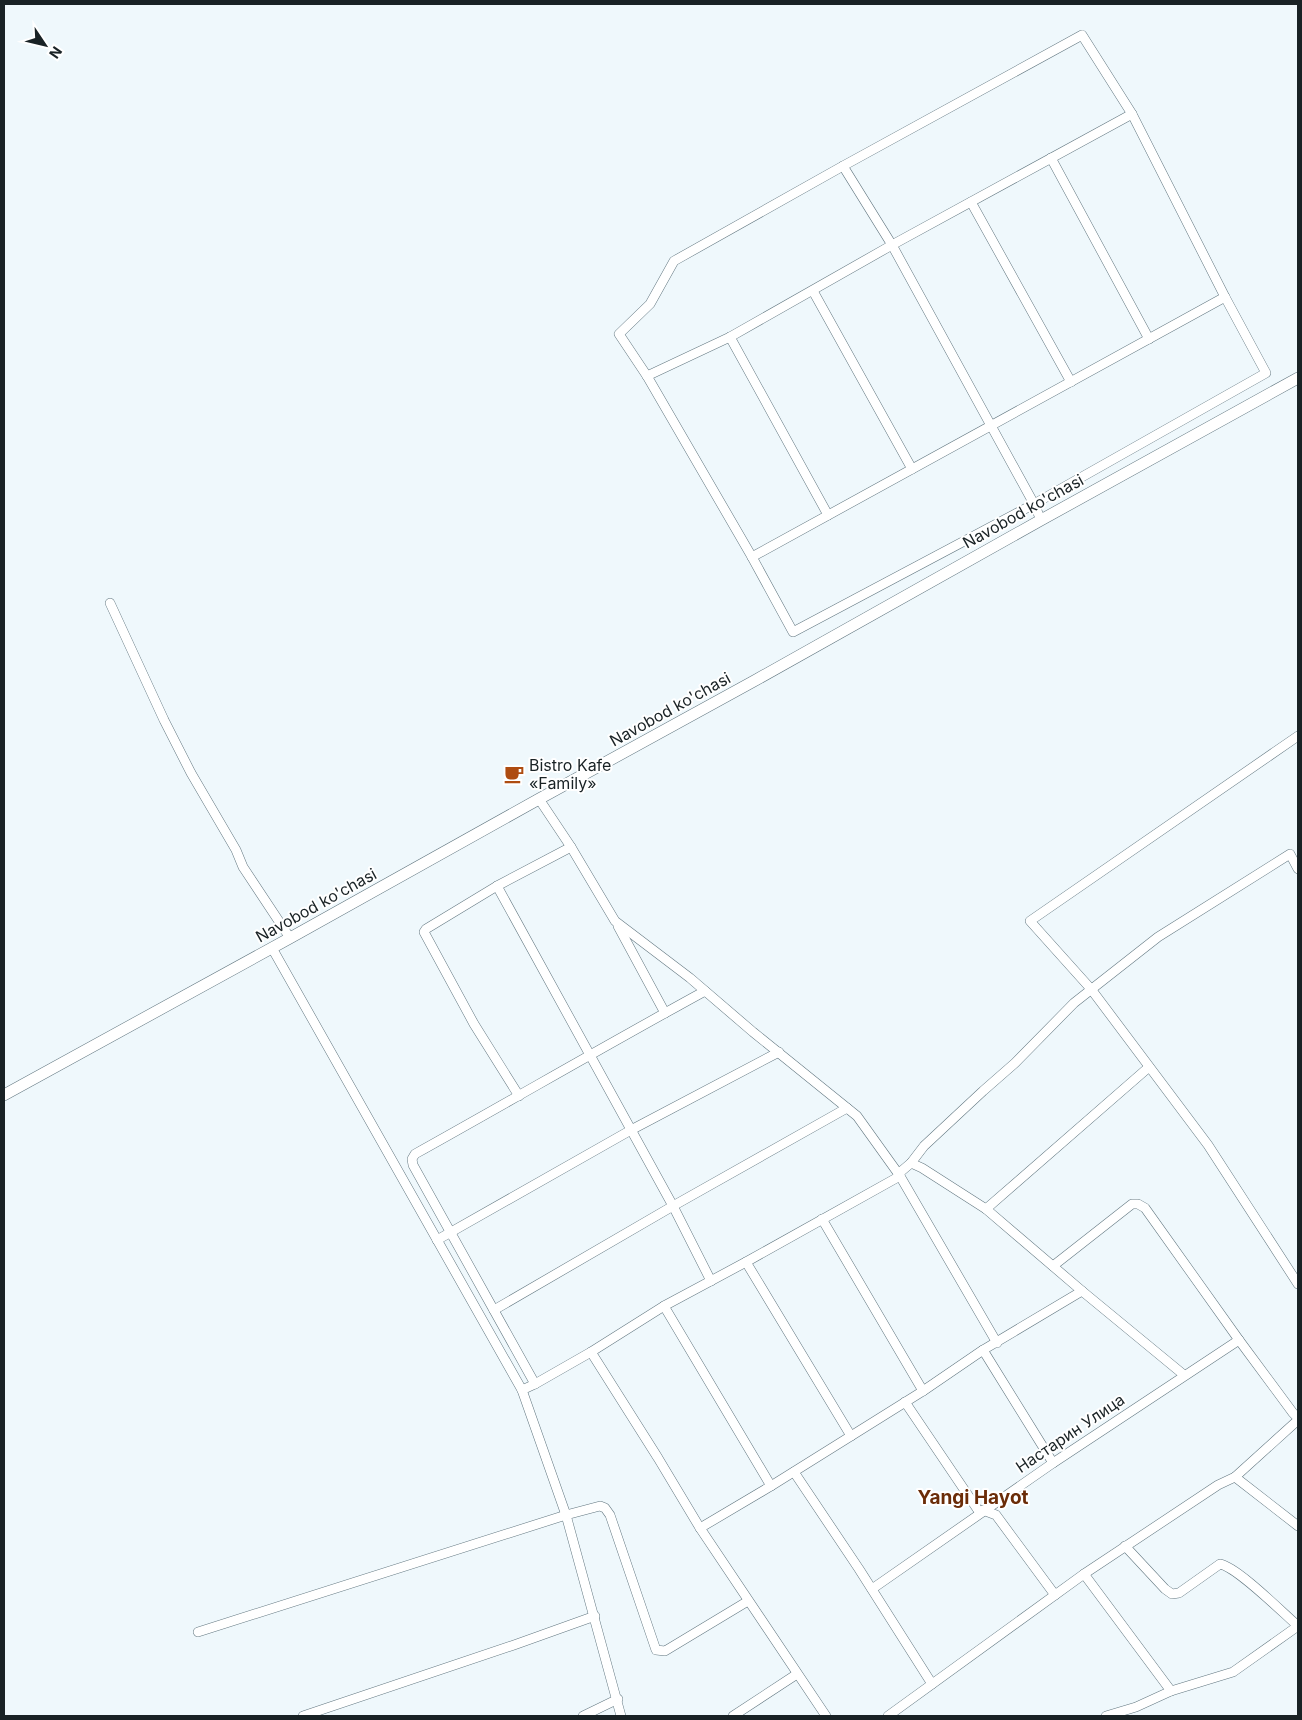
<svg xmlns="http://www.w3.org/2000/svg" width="1302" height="1720" viewBox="0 0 1302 1720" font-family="Inter,sans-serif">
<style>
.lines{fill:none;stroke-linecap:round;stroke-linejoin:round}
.minor-casing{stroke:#627780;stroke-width:10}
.tertiary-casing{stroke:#627780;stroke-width:12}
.minor{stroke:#fff;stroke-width:9}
.tertiary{stroke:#fff;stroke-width:11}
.labels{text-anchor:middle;stroke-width:4;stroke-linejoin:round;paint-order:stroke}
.street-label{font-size:16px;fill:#192225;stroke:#fff}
.poi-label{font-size:16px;fill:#192225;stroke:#fff;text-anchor:start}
.quarter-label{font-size:19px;font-weight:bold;fill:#6b2c08;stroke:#fff}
</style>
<rect width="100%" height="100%" fill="#eff8fc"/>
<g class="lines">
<defs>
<g id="minor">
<polygon points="1082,35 1132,114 1225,297 1266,373 1034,504 793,632 752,557 647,376 619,334 650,304 674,261 843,166"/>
<polyline points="1051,158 1149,339"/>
<polyline points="843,166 892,245 1034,504 1041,520"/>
<polyline points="971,202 1071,382"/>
<polyline points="813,291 912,469"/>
<polyline points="730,337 828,515"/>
<polyline points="647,376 730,337 892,245 1132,114"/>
<polyline points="752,557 1225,297"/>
<polyline points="110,603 164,720 191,773 236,850 243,867 290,938"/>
<polyline points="1298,736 1030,921 1091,989 1208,1145 1298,1284"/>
<polyline points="539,799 571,847 615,921 690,978 753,1032 857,1116 900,1176 997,1343"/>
<polyline points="497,886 673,1206 711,1281"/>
<polyline points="618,926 665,1013"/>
<polyline points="272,948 522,1390 566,1515 621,1716"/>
<polyline points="519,1096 474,1024 424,932 426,929 497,886 571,847"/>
<polyline points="911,1163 922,1168 986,1209 1082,1291"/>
<polyline points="898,1174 911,1163 924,1146 983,1091 1015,1063 1074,1003 1158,937 1290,854 1298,869"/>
<polyline points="986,1209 1149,1067"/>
<polyline points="822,1219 923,1391"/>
<polyline points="437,1240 631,1130 779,1052"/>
<polyline points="746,1262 851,1436"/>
<polyline points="1053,1266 1132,1204 1138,1204 1145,1208 1239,1340 1293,1413 1298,1418"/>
<polyline points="664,1306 771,1486"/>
<polyline points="494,1310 673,1206 847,1108"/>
<polyline points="983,1350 1053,1463"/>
<polyline points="591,1352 658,1458 700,1528 826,1716"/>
<path d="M535,1384L413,1165L412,1159L415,1154C512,1100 608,1044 705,991"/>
<polyline points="522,1390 535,1384 591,1352 664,1306 746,1262 900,1176"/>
<polyline points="905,1402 980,1513"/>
<polyline points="794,1472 859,1569 932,1684"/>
<polyline points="1235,1477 1298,1420"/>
<polyline points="983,1510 996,1515 1055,1595"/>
<polyline points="700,1528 771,1486 923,1391 983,1350 1082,1291 1184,1375"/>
<path d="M1125,1546L1165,1589L1172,1594L1179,1593L1220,1564C1237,1567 1282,1612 1298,1626"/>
<polyline points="1084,1574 1171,1691"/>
<polyline points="872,1589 1053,1463 1239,1340"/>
<polyline points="198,1632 566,1515 600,1506 605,1508 610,1515 656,1650 665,1651 748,1601"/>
<polyline points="303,1716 514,1645 595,1616"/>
<polyline points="583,1716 618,1699"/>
<polyline points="733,1716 797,1674"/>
<polyline points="888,1716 1084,1574 1218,1485 1235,1477 1298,1526"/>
<polyline points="1106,1716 1136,1707 1171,1691 1233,1672 1298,1626"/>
</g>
<polyline id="tertiary" points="4,1095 290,938 539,799 754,681 1041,520 1298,378"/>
</defs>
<use href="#minor" class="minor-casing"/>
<use href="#tertiary" class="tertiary-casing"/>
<use href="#minor" class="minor"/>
<use href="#tertiary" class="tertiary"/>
</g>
<defs>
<symbol id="cafe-bare" viewBox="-9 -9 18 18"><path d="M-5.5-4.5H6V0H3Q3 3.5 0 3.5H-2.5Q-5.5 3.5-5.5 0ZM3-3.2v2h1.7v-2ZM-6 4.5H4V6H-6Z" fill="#ae4c11" stroke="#fff" stroke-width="2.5" paint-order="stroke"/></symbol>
</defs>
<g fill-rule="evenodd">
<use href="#cafe-bare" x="500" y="760" width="28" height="28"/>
</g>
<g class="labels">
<g class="street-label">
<text transform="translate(1023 511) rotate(-29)" y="6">Navobod ko'chasi</text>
<text transform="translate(670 709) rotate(-29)" y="6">Navobod ko'chasi</text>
<text transform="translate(316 905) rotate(-29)" y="6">Navobod ko'chasi</text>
<text transform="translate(1070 1433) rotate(-34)" y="6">Настарин Улица</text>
</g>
<g class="poi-label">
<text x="529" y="771">Bistro Kafe<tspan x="529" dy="18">«Family»</tspan></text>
</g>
<g class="quarter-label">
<text x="973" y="1504">Yangi Hayot</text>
</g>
</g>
<rect width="1302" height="1720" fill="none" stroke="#192225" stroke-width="10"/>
<g transform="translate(45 45) rotate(125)" stroke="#ffffff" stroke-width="4" paint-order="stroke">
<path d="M0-4L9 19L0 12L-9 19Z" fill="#192225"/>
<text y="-8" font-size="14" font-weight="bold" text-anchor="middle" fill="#192225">N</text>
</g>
</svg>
